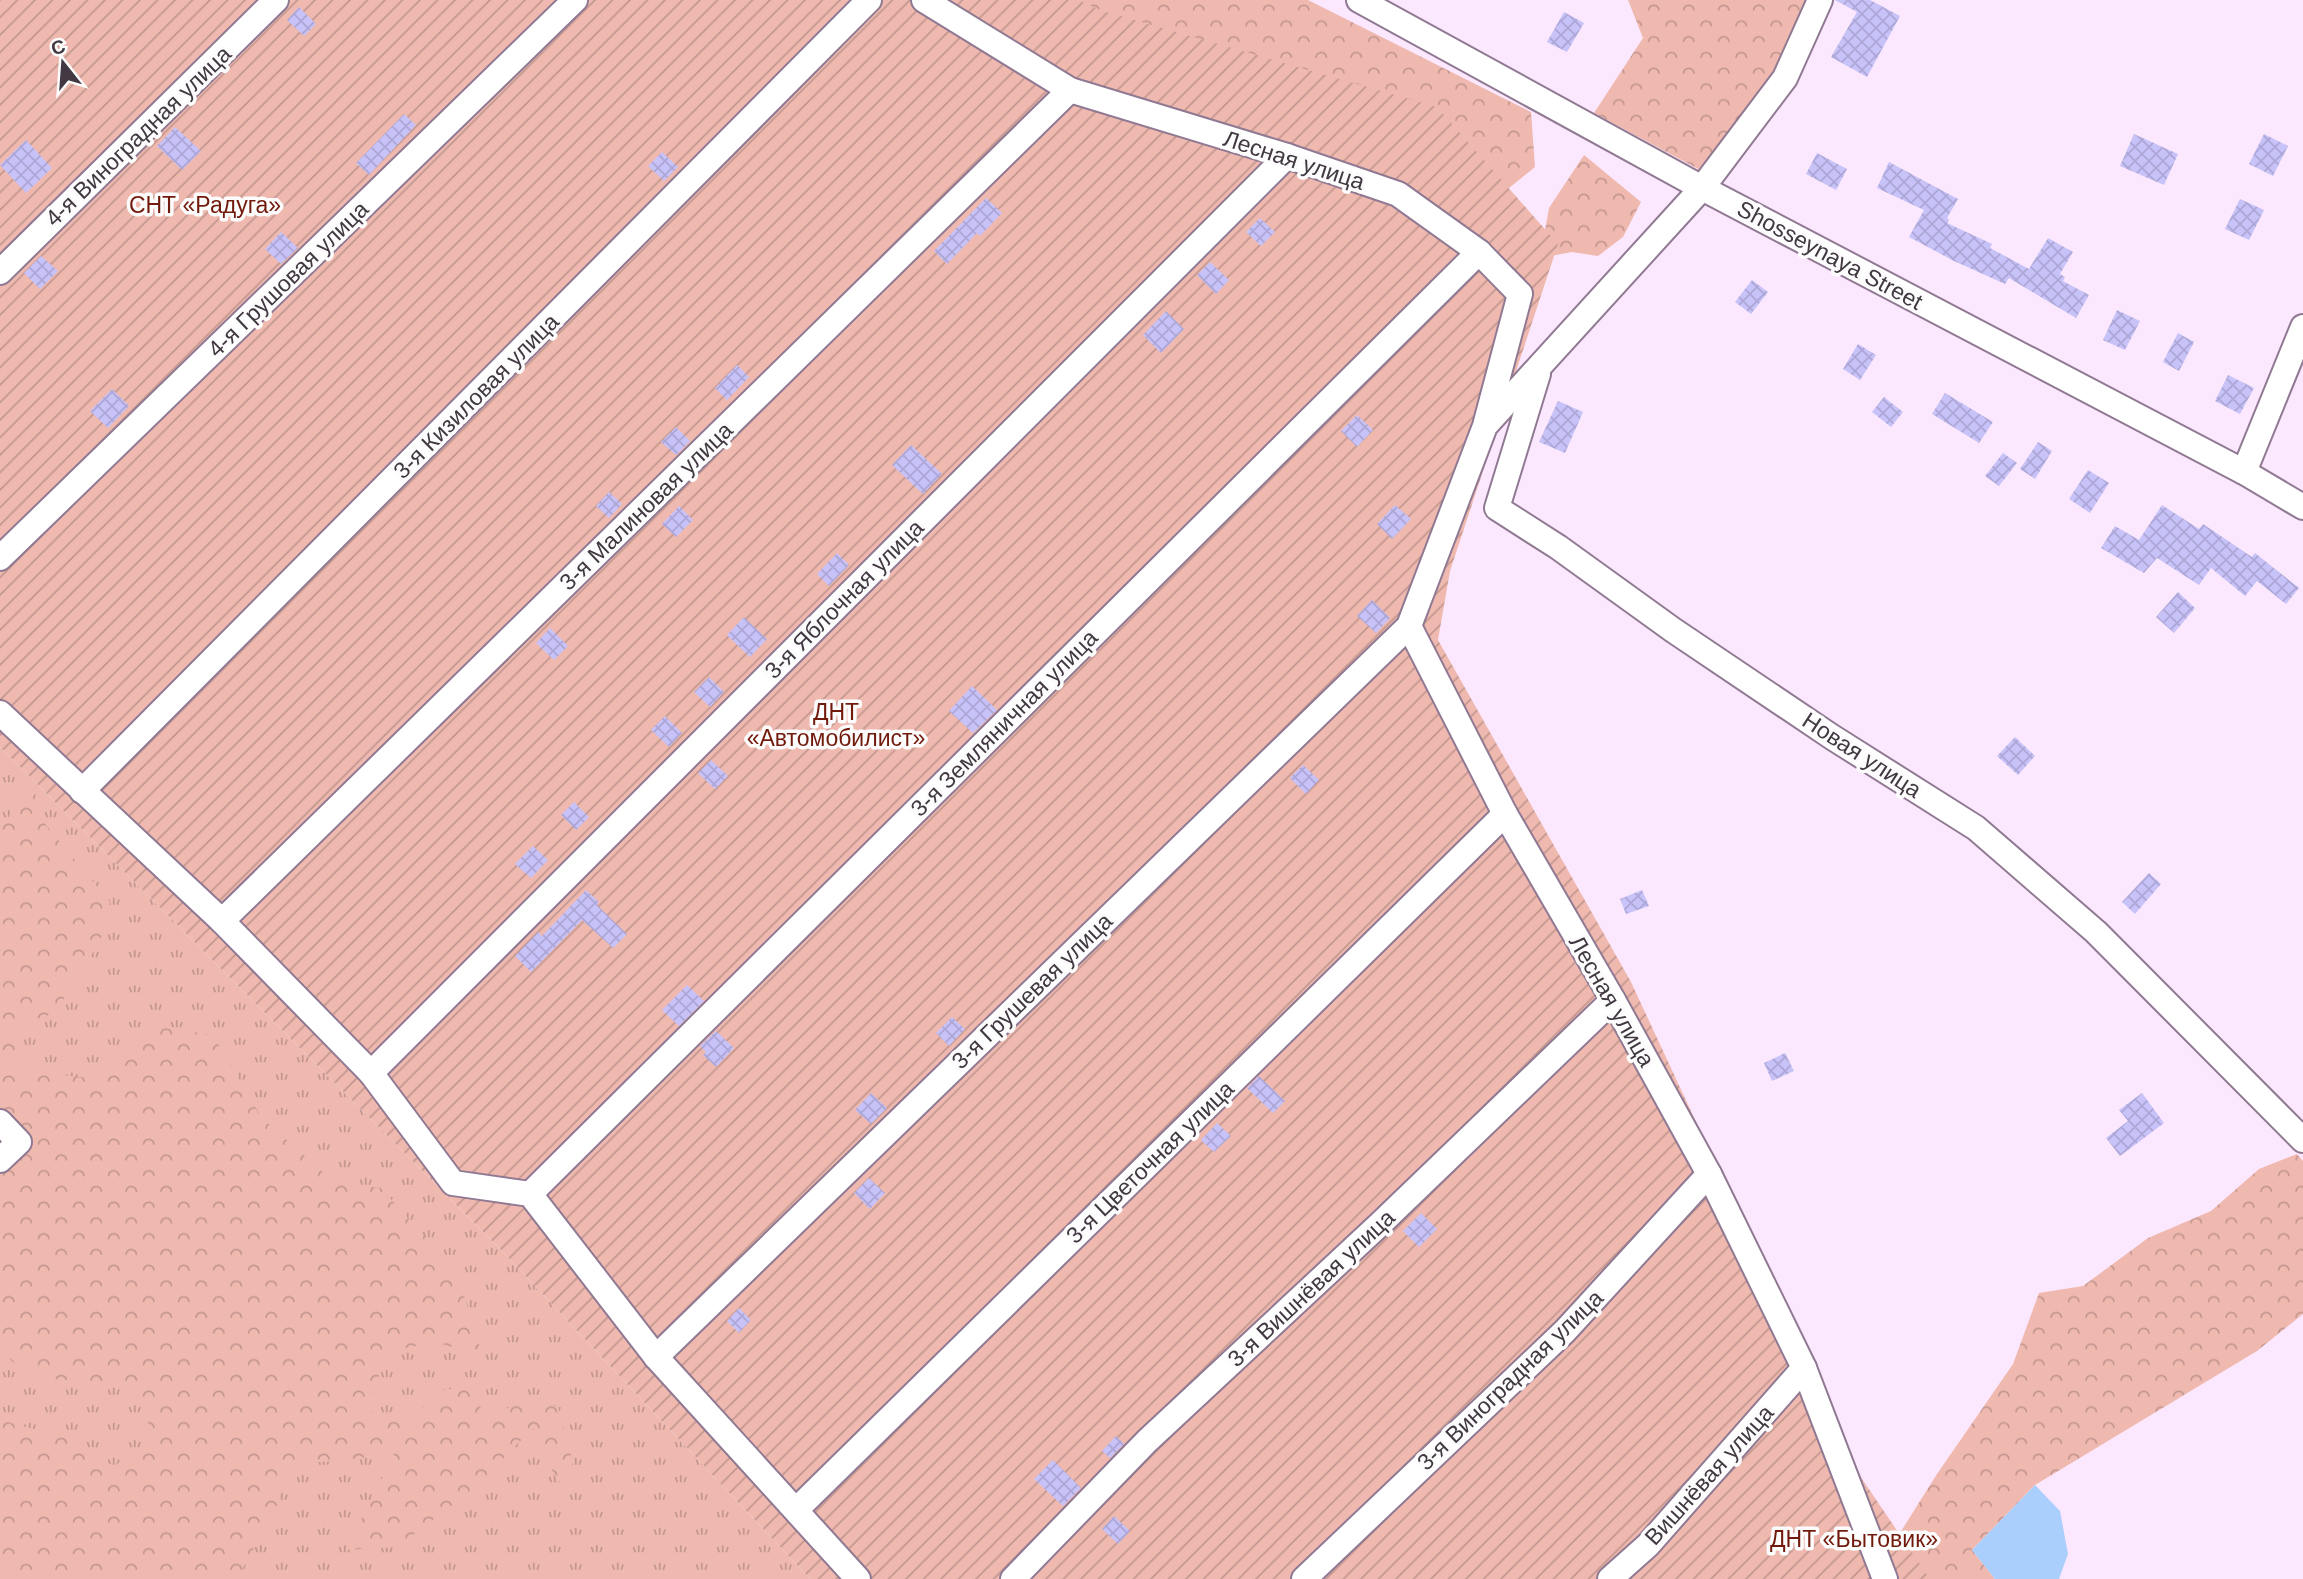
<svg xmlns="http://www.w3.org/2000/svg" width="2303" height="1579" viewBox="0 0 2303 1579" font-family="Arial,sans-serif">
<style>
.grass{fill:url(#grass-tufts)}
.forest{fill:url(#forest-crowns)}
.garden{fill:url(#garden-furrows)}
.water{fill:#abcffc}
.building{fill:url(#building-cross-hatch)}
.lines{fill:none;stroke-linecap:round;stroke-linejoin:round}
.minor-casing{stroke:#907992;stroke-width:28}
.minor{stroke:#fff;stroke-width:24}
.labels{text-anchor:middle;stroke-width:7;stroke-linejoin:round;paint-order:stroke}
.street-label{font-size:23px;fill:#413842;stroke:#fcfcfc}
.park-label{font-size:23px;fill:#711a0c;stroke:#fcfcfc}
</style>
<defs>
<pattern id="grass-tufts" width="24" height="20" patternUnits="userSpaceOnUse" patternTransform="scale(1.75)"><rect width="24" height="20" fill="#efb9af"/><path d="M3 7l-1-3M5 7V3M7 7l1-3M15 17l-1-3M17 17v-4M19 17l1-3" fill="none" stroke="#c39790"/></pattern>
<pattern id="forest-crowns" width="20" height="18" patternUnits="userSpaceOnUse" patternTransform="scale(1.75)"><rect width="20" height="18" fill="#efb9af"/><path d="M2 6a3 3 0 1 1 6 0M12 15a3 3 0 1 1 6 0" fill="none" stroke="#c39790"/></pattern>
<pattern id="garden-furrows" width="10" height="10" patternUnits="userSpaceOnUse" patternTransform="scale(1.75)"><rect width="10" height="10" fill="#efb9af"/><path d="M-1 1l2-2M0 10L10 0M9 11l2-2" fill="none" stroke="#c39790"/></pattern>
<pattern id="building-cross-hatch" width="8" height="8" patternUnits="userSpaceOnUse" patternTransform="scale(1.75)"><rect width="8" height="8" fill="#c7c2f8"/><path d="M0 0l8 8M0 8l8-8" fill="none" stroke="#aca7d6"/></pattern>
</defs>
<rect width="100%" height="100%" fill="#fce8fe"/>
<polygon class="grass" points="0,747 503,1252 810,1579 0,1579"/>
<g class="forest">
<polygon points="980,0 1308,0 1531,112 1535,167 1487,206"/>
<polygon points="1628,0 1811,0 1766,85 1700,170 1594,113 1643,38"/>
<polygon points="1584,155 1641,202 1623,237 1598,256 1572,252 1540,258 1549,208"/>
<polygon points="27,785 45,824 110,902 100,941 55,1013 19,1025 14,1071 102,1079 154,1026 213,1035 262,1118 335,1183 381,1188 457,1273 483,1357 436,1342 391,1351 363,1409 403,1424 446,1389 479,1389 482,1426 525,1396 558,1407 573,1463 558,1483 533,1428 473,1489 397,1547 346,1550 395,1452 341,1461 293,1463 274,1512 243,1568 250,1579 0,1579 0,1422 8,1422 70,1439 113,1466 155,1445 136,1384 34,1378 0,1352 0,832"/>
<polygon points="2297,1154 2303,1161 2303,1314 2257,1351 2035,1485 1972,1550 1995,1579 1898,1579 1893,1544 1937,1474 2013,1364 2039,1293 2083,1286 2148,1238 2211,1211 2259,1169"/>
</g>
<polygon class="garden" points="0,0 1078,0 1103,11 1437,107 1558,244 1450,571 1438,640 1631,982 1862,1479 1930,1579 810,1579 503,1252 0,747"/>
<polygon class="water" points="2035,1485 2060,1511 2068,1554 2059,1579 1995,1579 1972,1550"/>
<g class="building">
<polygon points="1835,0 1870,0 1900,16 1867,77 1831,57 1857,12"/>
<polygon points="299,7 316,24 304,36 287,20"/>
<polygon points="1564,12 1584,23 1567,52 1547,42"/>
<polygon points="404,114 416,125 369,175 356,163"/>
<polygon points="175,127 201,151 182,170 157,146"/>
<polygon points="2134,134 2178,154 2164,185 2120,166"/>
<polygon points="2264,134 2288,146 2273,176 2249,164"/>
<polygon points="26,140 52,168 26,193 0,165"/>
<polygon points="662,152 678,167 664,181 648,166"/>
<polygon points="1817,153 1847,169 1836,190 1806,174"/>
<polygon points="1889,162 1958,199 1947,218 1949,220 1947,223 1992,244 1990,248 2029,269 2048,238 2073,252 2060,274 2065,277 2063,281 2089,295 2076,318 2009,278 2005,284 1954,261 1909,237 1924,210 1877,188"/>
<polygon points="986,198 1002,213 980,236 977,233 947,264 934,251"/>
<polygon points="2240,199 2264,210 2249,240 2225,229"/>
<polygon points="1260,218 1275,232 1261,246 1246,232"/>
<polygon points="281,232 298,248 281,264 265,249"/>
<polygon points="41,256 58,271 40,289 24,273"/>
<polygon points="1210,262 1229,280 1216,294 1197,275"/>
<polygon points="1752,280 1768,292 1751,314 1735,302"/>
<polygon points="2117,310 2140,321 2125,350 2103,340"/>
<polygon points="1166,311 1184,329 1161,353 1143,335"/>
<polygon points="2178,333 2194,342 2179,371 2163,362"/>
<polygon points="1858,344 1876,355 1860,380 1843,369"/>
<polygon points="737,365 749,377 727,400 715,388"/>
<polygon points="2228,375 2254,388 2240,414 2215,401"/>
<polygon points="112,389 129,406 108,428 90,411"/>
<polygon points="1945,393 1993,422 1979,443 1932,414"/>
<polygon points="1884,397 1903,412 1891,427 1872,412"/>
<polygon points="1558,401 1583,412 1565,453 1539,442"/>
<polygon points="1357,415 1373,430 1357,447 1341,431"/>
<polygon points="676,427 690,441 676,455 661,442"/>
<polygon points="2038,442 2052,451 2035,479 2020,469"/>
<polygon points="911,445 942,474 923,494 892,465"/>
<polygon points="2003,453 2017,463 1999,486 1985,476"/>
<polygon points="2088,470 2109,483 2090,513 2069,499"/>
<polygon points="609,492 622,504 609,518 596,506"/>
<polygon points="1395,505 1411,519 1392,539 1377,524"/>
<polygon points="2162,505 2199,529 2203,524 2252,557 2255,553 2299,588 2286,604 2257,581 2245,596 2211,568 2199,585 2157,558 2144,573 2101,548 2115,526 2139,540"/>
<polygon points="679,506 693,520 676,537 662,524"/>
<polygon points="837,553 849,565 829,586 817,574"/>
<polygon points="2178,592 2195,608 2174,633 2156,617"/>
<polygon points="1372,600 1390,618 1376,633 1357,616"/>
<polygon points="744,617 767,639 750,657 727,635"/>
<polygon points="550,628 568,646 554,660 536,643"/>
<polygon points="709,677 724,692 710,707 694,692"/>
<polygon points="972,686 997,710 973,733 949,711"/>
<polygon points="665,716 682,733 669,747 651,730"/>
<polygon points="2015,737 2035,756 2018,775 1997,756"/>
<polygon points="711,760 728,776 715,789 698,773"/>
<polygon points="1303,765 1319,780 1306,794 1290,778"/>
<polygon points="574,802 589,817 576,830 561,815"/>
<polygon points="533,846 548,860 531,878 515,864"/>
<polygon points="2149,873 2161,884 2135,914 2122,902"/>
<polygon points="586,890 599,902 597,905 627,934 613,948 582,920 531,972 515,956 538,932 542,936"/>
<polygon points="1642,890 1649,906 1626,914 1620,899"/>
<polygon points="687,985 704,1001 679,1026 662,1010"/>
<polygon points="952,1017 965,1029 949,1046 936,1033"/>
<polygon points="716,1031 734,1048 716,1067 703,1055 706,1052 700,1046"/>
<polygon points="1785,1053 1794,1071 1772,1081 1764,1063"/>
<polygon points="1259,1076 1285,1101 1273,1113 1247,1088"/>
<polygon points="871,1093 887,1108 871,1124 855,1110"/>
<polygon points="2142,1093 2164,1123 2120,1156 2106,1138 2128,1121 2119,1110"/>
<polygon points="1217,1123 1231,1136 1214,1152 1201,1140"/>
<polygon points="869,1178 885,1193 870,1209 854,1193"/>
<polygon points="1421,1213 1437,1229 1419,1247 1403,1231"/>
<polygon points="739,1308 751,1320 739,1333 727,1321"/>
<polygon points="1116,1436 1124,1444 1110,1458 1102,1451"/>
<polygon points="1053,1460 1081,1488 1063,1506 1034,1479"/>
<polygon points="1114,1516 1130,1531 1118,1544 1102,1529"/>
</g>
<g class="lines">
<defs>
<g id="minor">
<polyline points="924,0 1070,90 1287,156 1398,194 1479,252 1520,294 1486,422"/>
<polyline points="1359,0 1702,188 2244,472 2303,507"/>
<polyline points="0,272 276,0"/>
<polyline points="1538,374 1497,508 1558,547 1673,630 1832,737 1976,828 2096,932 2303,1140"/>
<polyline points="2244,472 2303,327"/>
<polyline points="0,558 575,0"/>
<polyline points="1409,626 1505,814 1613,1000 1709,1174 1804,1368 1885,1579"/>
<polyline points="0,713 222,921 371,1073 453,1183 530,1194 656,1357 858,1579"/>
<polyline points="82,791 869,0"/>
<polyline points="222,921 1070,90"/>
<polyline points="371,1073 1287,156"/>
<polyline points="0,1122 19,1142 0,1160"/>
<polyline points="530,1194 1479,252"/>
<polyline points="656,1357 1409,626 1485,426 1702,188 1785,78 1820,0"/>
<polyline points="796,1510 1505,814"/>
<polyline points="1013,1579 1147,1441 1380,1224 1613,1000"/>
<polyline points="1304,1579 1565,1331 1709,1174"/>
<polyline points="1610,1579 1648,1545 1804,1368"/>
</g>
</defs>
<use href="#minor" class="minor-casing"/>
<use href="#minor" class="minor"/>
</g>
<g class="labels">
<g class="street-label">
<text transform="translate(138 136) rotate(-44)" y="8">4-я Виноградная улица</text>
<text transform="translate(1294 160) rotate(18)" y="8">Лесная улица</text>
<text transform="translate(1830 255) rotate(28)" y="8">Shosseynaya Street</text>
<text transform="translate(288 279) rotate(-44)" y="8">4-я Грушовая улица</text>
<text transform="translate(476 396) rotate(-45)" y="8">3-я Кизиловая улица</text>
<text transform="translate(646 506) rotate(-44)" y="8">3-я Малиновая улица</text>
<text transform="translate(844 599) rotate(-45)" y="8">3-я Яблочная улица</text>
<text transform="translate(1004 723) rotate(-45)" y="8">3-я Земляничная улица</text>
<text transform="translate(1862 755) rotate(33)" y="8">Новая улица</text>
<text transform="translate(1032 991) rotate(-44)" y="8">3-я Грушевая улица</text>
<text transform="translate(1612 1001) rotate(60)" y="8">Лесная улица</text>
<text transform="translate(1150 1162) rotate(-44)" y="8">3-я Цветочная улица</text>
<text transform="translate(1311 1288) rotate(-43)" y="8">3-я Вишнёвая улица</text>
<text transform="translate(1510 1380) rotate(-44)" y="8">3-я Виноградная улица</text>
<text transform="translate(1709 1475) rotate(-48)" y="8">Вишнёвая улица</text>
</g>
<g class="park-label">
<text x="205" y="213">СНТ «Радуга»</text>
<text x="836" y="720">ДНТ<tspan x="836" dy="26">«Автомобилист»</tspan></text>
<text x="1854" y="1547">ДНТ «Бытовик»</text>
</g>
</g>
<g transform="translate(63 63) rotate(343)" stroke="#fcfcfc" stroke-width="5" paint-order="stroke">
<path d="M0-5L12 26L0 18L-12 26Z" fill="#413842"/>
<text y="-10" font-size="19" font-weight="bold" text-anchor="middle" fill="#413842">С</text>
</g>
</svg>
